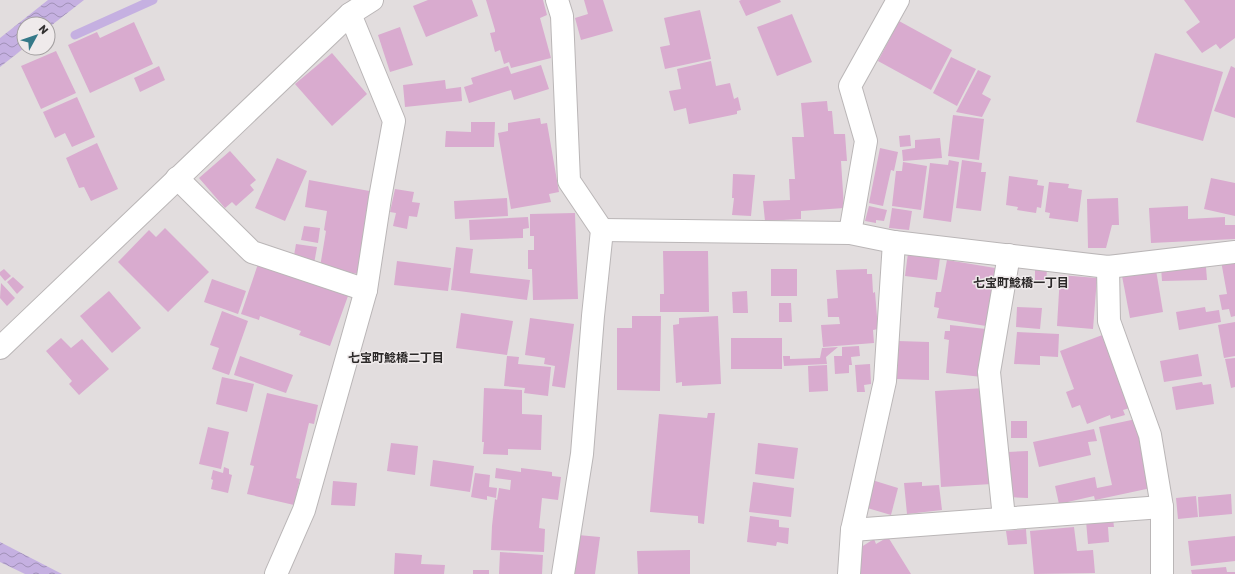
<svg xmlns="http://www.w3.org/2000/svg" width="1235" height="574" viewBox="0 0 1235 574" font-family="Rubik,'Noto Sans JP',sans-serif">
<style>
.water{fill:url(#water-waves)}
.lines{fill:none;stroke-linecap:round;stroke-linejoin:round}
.stream{stroke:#c5b0e1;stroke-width:9}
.building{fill:#d9abcf}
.minor-casing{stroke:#bab6b7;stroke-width:24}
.minor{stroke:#fff;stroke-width:22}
.labels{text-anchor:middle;stroke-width:3;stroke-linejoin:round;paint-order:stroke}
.neighbourhood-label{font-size:12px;font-weight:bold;fill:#2c2929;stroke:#efeaeb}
</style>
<defs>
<pattern id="water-waves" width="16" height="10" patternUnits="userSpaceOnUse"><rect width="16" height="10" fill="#c5b0e1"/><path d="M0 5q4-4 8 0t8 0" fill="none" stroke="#a190b7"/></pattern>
</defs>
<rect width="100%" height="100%" fill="#e2ddde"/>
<g class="water">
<polygon points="48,0 84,0 48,28 48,24 24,24 24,48 0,67 0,38"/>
<polygon points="0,542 62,574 25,574 0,562"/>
</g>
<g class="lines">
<polyline class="stream" points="75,35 153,0"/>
</g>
<g class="building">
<polygon points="428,0 472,0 478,16 426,37 413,6"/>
<polygon points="486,0 543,0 547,15 540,18 551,58 511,68 509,62 504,64 500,50 495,52 490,33 495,32 495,30"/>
<polygon points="584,0 603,0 613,31 581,40 575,18 588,14"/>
<polygon points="741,0 780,0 781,2 746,16 739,1"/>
<polygon points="1184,0 1235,0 1235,38 1220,49 1216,44 1202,53 1186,32 1200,22"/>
<polygon points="700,10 711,59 665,69 660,47 670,45 664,18"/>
<polygon points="792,14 812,62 777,76 757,27"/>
<polygon points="899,21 952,50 931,90 878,61"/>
<polygon points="134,22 153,64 90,93 68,45 97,32 100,38"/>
<polygon points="400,27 413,65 390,72 378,35"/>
<polygon points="56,51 76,93 41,109 21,66"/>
<polygon points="332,53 367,94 332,126 295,84"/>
<polygon points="1155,53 1223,72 1203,141 1136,122"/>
<polygon points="951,57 976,69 957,106 933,93"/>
<polygon points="711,61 716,86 730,83 734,99 738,97 741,110 737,111 737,114 689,124 686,108 674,111 669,91 681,89 677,69"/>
<polygon points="541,65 549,89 514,100 511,90 469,103 464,87 473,84 471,78 508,66 511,74"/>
<polygon points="159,66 165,80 140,92 134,78"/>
<polygon points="1231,66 1235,68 1235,118 1214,111"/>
<polygon points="978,70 991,76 982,94 991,99 982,117 956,112"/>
<polygon points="445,80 446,89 461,87 462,101 405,107 403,85"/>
<polygon points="77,97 95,137 72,147 65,133 55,138 43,112"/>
<polygon points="827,101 828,111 832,111 834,134 845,134 847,161 841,161 844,208 801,211 801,219 765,221 763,201 790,200 789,179 795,179 792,137 804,137 801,103"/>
<polygon points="953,115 984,119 979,160 948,156"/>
<polygon points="540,118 541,124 547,123 559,192 549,194 551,202 511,209 498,133 508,131 508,123"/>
<polygon points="471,122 495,122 494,147 445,147 446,131 471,132"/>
<polygon points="910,135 911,146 900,147 899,136"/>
<polygon points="940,138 942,158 903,161 902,150 915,148 915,140"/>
<polygon points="97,143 118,189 91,201 84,187 79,188 66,158"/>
<polygon points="880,148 898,152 894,171 891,170 883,206 869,203"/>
<polygon points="230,151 256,180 250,185 254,190 236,206 232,202 225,208 199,178"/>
<polygon points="277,158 307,171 285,221 255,208"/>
<polygon points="949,160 959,162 951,222 923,218 930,163 948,165"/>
<polygon points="962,160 982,163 981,172 986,172 981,211 956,208"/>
<polygon points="903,162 927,166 921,210 892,206 896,171 902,171"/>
<polygon points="733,174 755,175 751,216 732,215 734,198 732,198"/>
<polygon points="1009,176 1038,180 1037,185 1044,186 1041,208 1037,207 1036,213 1017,210 1018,207 1006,205"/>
<polygon points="1211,178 1235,183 1235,216 1204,209"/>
<polygon points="309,180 375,192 358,274 320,267 326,231 324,230 327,211 305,207"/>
<polygon points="1049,182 1069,184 1068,188 1082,190 1078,222 1049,218 1050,213 1045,212"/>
<polygon points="395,189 414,192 412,202 420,203 417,217 409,216 407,229 393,226 396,213 390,212"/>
<polygon points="507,198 508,216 455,219 454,201"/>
<polygon points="1118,198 1119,225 1112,225 1106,248 1088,248 1087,199"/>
<polygon points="869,206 887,210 884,221 876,220 876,223 865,221"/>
<polygon points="1188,206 1188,219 1225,217 1225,225 1235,225 1235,239 1151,243 1149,208"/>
<polygon points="892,208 912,211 909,230 889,228"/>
<polygon points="575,213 578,299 533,300 532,269 528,269 528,250 534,250 534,236 530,236 530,214"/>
<polygon points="528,217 529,228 523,229 523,238 470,240 469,220"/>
<polygon points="304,226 320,228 318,243 301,240"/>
<polygon points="165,228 209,272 168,312 118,262 149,230 156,237"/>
<polygon points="296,244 317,247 314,264 293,261"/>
<polygon points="456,247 473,249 470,273 530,280 527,300 451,290"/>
<polygon points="663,251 708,251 709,312 660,312 660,294 664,294"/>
<polygon points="908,253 940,258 937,280 905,276"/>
<polygon points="1235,259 1235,316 1231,317 1229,309 1222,310 1219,295 1227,294 1221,261"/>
<polygon points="947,260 995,268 986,326 937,318 939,308 934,307 936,292 941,292"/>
<polygon points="397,261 451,268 448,291 394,285"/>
<polygon points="258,264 348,296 330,346 299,335 301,331 260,316 259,320 241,314"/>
<polygon points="1161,267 1206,267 1207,280 1162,281"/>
<polygon points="4,269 11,276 5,281 0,275 0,272"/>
<rect x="771" y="269" width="26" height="27"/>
<polygon points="867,269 867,274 872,274 873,293 875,292 878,329 873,330 874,343 823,347 821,325 840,324 839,317 828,317 827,299 838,298 836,270"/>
<polygon points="1035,269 1047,270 1046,281 1035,280"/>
<polygon points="1156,270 1163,312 1130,318 1122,276"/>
<polygon points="1060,275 1097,278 1093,329 1057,326"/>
<polygon points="13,277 24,287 17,294 7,282"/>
<polygon points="212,279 246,291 238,314 204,302"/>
<polygon points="1,283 15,298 7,306 0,298"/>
<polygon points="109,291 141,328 112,353 80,316"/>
<polygon points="747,291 748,313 733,313 732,292"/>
<polygon points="779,303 791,303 792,322 779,322"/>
<polygon points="1017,307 1042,308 1040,329 1016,327"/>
<polygon points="1205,307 1206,312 1219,310 1221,322 1179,330 1176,312"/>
<polygon points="222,311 248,321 229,375 212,369 219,348 210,345"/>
<polygon points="461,313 513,321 507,355 456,348"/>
<polygon points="632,316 661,316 660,391 617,390 617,328 632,328"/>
<polygon points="718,316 721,384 682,386 682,382 676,383 673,325 679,324 679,318"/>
<polygon points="530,318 574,324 565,388 552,386 555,366 544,364 545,358 525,355"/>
<polygon points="1235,322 1235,356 1224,358 1218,325"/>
<polygon points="950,325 986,329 982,377 946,373 949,340 944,339 945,331 950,331"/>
<polygon points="1017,332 1059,334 1058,357 1040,356 1040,365 1014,364"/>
<polygon points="1105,334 1133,407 1123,410 1125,415 1111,419 1110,415 1087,424 1080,405 1072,408 1066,392 1074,389 1060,351"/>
<polygon points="61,338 71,348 82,339 109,369 79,395 69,384 72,381 46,351"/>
<rect x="731" y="338" width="51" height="31"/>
<polygon points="898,341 929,342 929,380 897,379"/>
<polygon points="859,346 860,356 851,357 852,365 849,365 849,373 835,374 834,356 842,356 842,347"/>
<polygon points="838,347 826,357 827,364 784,366 783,356 790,356 790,359 820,358 822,348"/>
<polygon points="1198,354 1202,376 1164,382 1160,361"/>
<polygon points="240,356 293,375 286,393 234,375"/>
<polygon points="507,356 519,357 518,364 551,367 548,396 524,393 525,388 504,386"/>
<polygon points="1235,358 1235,387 1231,388 1225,359"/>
<polygon points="870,364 871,384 864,385 865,392 857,392 855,365"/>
<polygon points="827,365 828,391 809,392 808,366"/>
<polygon points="222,377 254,384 247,412 216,404"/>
<polygon points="1202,382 1203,385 1211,384 1214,404 1176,410 1172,387"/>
<polygon points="484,388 522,390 522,414 542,415 541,450 508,449 508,455 483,454 484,442 482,442"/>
<polygon points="985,388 992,484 941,487 935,391"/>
<polygon points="267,393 318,405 314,424 309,423 296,478 300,479 294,505 247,494 254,466 250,465"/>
<polygon points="708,413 715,413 704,524 698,523 698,516 650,512 659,414 707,418"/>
<polygon points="1136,419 1151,488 1095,500 1094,496 1059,504 1055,486 1095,477 1097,488 1112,485 1099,427"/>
<rect x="1011" y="421" width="16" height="17"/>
<polygon points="208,427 229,432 221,469 199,464"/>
<polygon points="1094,429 1097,441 1088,442 1091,455 1039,467 1033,442"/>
<polygon points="391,443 418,446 415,475 387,471"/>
<polygon points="758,443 798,448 794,479 755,474"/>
<polygon points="1028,451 1028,498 1008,497 1008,452"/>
<polygon points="433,460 474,466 470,492 430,486"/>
<polygon points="224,467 229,469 229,474 232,475 228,493 211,489 213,480 211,479 213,470 223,473"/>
<polygon points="496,468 521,472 521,468 552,472 552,476 561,477 558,500 542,498 539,528 545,529 544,552 491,550 492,526 495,499 497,500 499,488 510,490 511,480 495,478"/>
<polygon points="475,473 490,475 489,487 497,488 496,498 487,496 487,500 471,497"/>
<polygon points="872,480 898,488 891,515 864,507"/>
<polygon points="333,481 357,483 355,506 331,505"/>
<polygon points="753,482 794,488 791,517 749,512"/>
<polygon points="922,482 922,486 939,485 942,510 907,514 904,483"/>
<polygon points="1231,494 1232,514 1199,517 1198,497"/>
<polygon points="1196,496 1198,517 1178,519 1176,498"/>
<polygon points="750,516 779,520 779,527 789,528 788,544 777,542 776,546 747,542"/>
<polygon points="1113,519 1114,527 1108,527 1109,542 1088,544 1086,521"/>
<polygon points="1074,527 1077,551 1093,550 1095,573 1034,574 1030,531"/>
<polygon points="1026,529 1027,544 1008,545 1006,531"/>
<polygon points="578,535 600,537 595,574 573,574"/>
<polygon points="1235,536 1235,561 1191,566 1188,541"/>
<polygon points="888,537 911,574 857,574 858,549 874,539 876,544"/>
<polygon points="690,550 690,574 638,574 637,551"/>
<polygon points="500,552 543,555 542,574 499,574"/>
<polygon points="395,553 422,555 421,564 445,565 444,574 394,574"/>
<polygon points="1226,567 1227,572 1235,572 1235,574 1192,574 1191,570"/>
<rect x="473" y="570" width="16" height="4"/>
</g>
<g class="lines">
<defs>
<g id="minor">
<polyline points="557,0 562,16 569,181 602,230 593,316 582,454 563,574"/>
<polyline points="177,178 252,252 366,290"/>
<polyline points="602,230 850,233 894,242 1108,267 1235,252"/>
<polyline points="850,233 866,141 850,86 898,0"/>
<polyline points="1108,267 1109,321 1150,435 1162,507 1162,574"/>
<polyline points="0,348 350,14 372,0"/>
<polyline points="1004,518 989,372 1009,255"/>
<polyline points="852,530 1162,507"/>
<polyline points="276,574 304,510 366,290 380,198 394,121 350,14"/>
<polyline points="849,574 852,530 885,381 894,242"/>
</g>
</defs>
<use href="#minor" class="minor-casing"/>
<use href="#minor" class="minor"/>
</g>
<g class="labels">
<g class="neighbourhood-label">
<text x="1021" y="287">七宝町鯰橋一丁目</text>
<text x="396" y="362">七宝町鯰橋二丁目</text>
</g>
</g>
<g transform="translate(36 36) rotate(50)"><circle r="19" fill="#efeaeb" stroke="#a4a0a1"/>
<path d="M0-3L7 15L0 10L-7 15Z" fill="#357989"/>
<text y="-6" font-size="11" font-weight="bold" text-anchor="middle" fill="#333131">N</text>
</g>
</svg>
